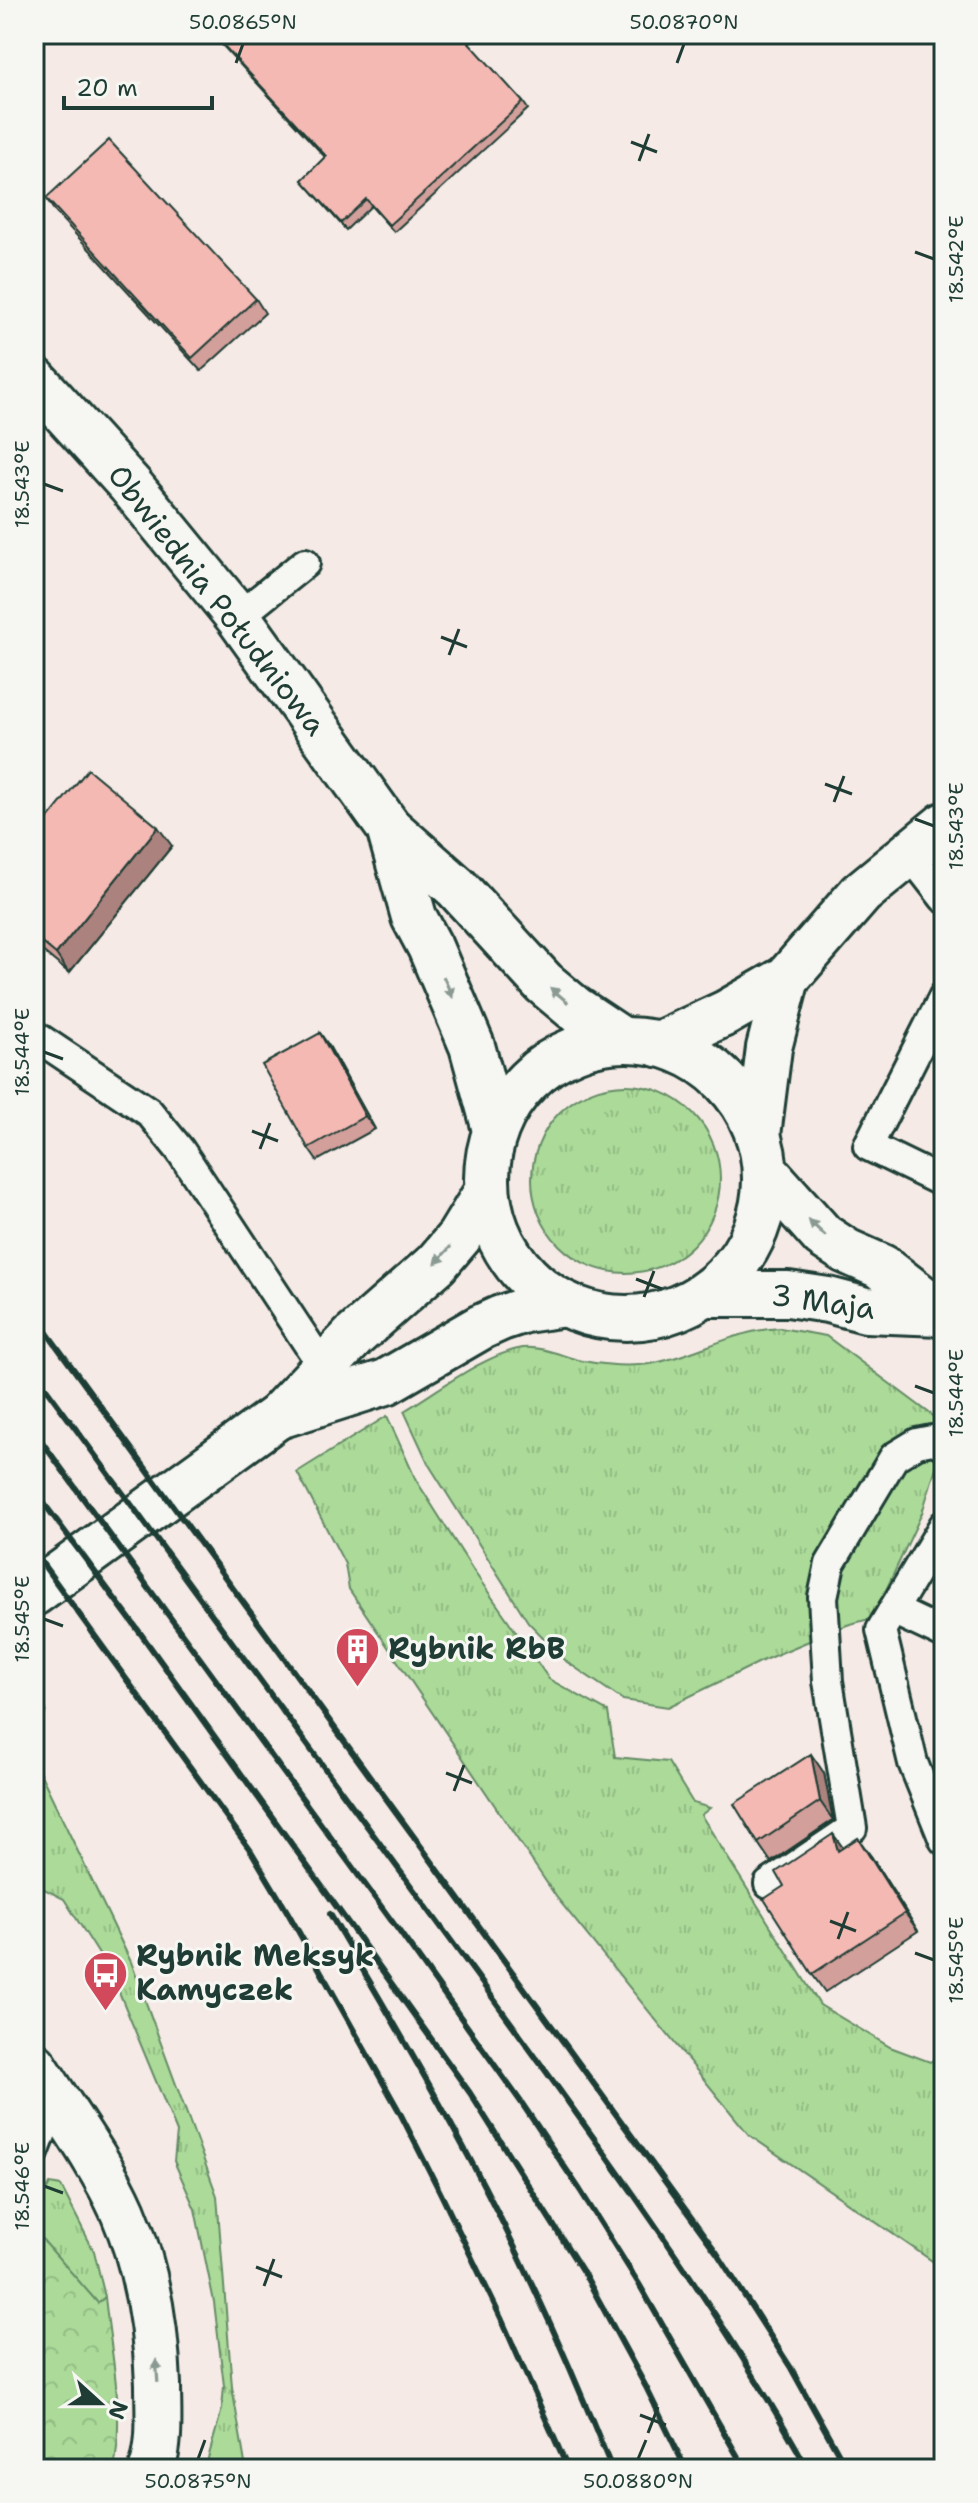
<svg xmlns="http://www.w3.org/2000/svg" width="978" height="2503" viewBox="0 0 978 2503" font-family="'Shantell Sans',sans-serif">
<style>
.grass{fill:url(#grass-tufts);stroke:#658c66;stroke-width:2}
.park{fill:url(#park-crowns);stroke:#658c66;stroke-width:2}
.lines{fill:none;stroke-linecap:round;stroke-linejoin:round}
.service-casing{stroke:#1f3d34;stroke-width:34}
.minor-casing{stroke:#1f3d34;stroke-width:50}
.tertiary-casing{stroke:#1f3d34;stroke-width:50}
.secondary-casing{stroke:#1f3d34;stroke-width:50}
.service{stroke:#f6f6f2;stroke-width:28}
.minor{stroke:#f6f6f2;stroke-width:44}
.tertiary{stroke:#f6f6f2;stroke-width:44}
.secondary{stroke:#f6f6f2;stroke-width:44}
.rail{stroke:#1f3d34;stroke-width:6}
.wall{fill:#d39f9b;stroke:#1f3d34;stroke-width:2}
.shaded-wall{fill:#ac827e;stroke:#1f3d34;stroke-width:2}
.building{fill:#f5b9b4;stroke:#1f3d34;stroke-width:2}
.oneway{fill:#8a9a93}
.ticks{fill:none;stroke:#1f3d34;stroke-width:3}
.labels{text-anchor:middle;stroke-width:6;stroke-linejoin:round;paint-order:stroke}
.street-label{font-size:30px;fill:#1f3d34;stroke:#f6f6f2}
.poi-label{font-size:30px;font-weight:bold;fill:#1f3d34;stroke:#f6f6f2;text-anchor:start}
.neatline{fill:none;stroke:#1f3d34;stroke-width:3}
.ticks-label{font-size:20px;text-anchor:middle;fill:#1f3d34}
</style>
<defs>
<pattern id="grass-tufts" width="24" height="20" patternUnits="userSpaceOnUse" patternTransform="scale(2)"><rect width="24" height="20" fill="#abda99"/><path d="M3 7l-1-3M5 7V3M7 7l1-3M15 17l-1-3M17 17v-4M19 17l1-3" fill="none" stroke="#93bc84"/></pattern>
<pattern id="park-crowns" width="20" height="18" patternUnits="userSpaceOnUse" patternTransform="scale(2)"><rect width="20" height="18" fill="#abda99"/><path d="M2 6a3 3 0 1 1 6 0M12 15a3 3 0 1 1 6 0" fill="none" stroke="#93bc84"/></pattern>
</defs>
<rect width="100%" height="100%" fill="#f6eae6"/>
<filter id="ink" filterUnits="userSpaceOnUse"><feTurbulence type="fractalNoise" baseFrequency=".0125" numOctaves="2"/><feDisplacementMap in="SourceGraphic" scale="16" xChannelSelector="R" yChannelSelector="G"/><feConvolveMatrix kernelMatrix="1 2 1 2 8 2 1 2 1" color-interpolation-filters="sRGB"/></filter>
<g filter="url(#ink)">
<g class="grass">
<circle cx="626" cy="1179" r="94"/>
<path d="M780,1328L826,1336L944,1424V1441L922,1513L873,1618L847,1625L764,1660L668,1707L623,1700L567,1662L528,1622L429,1465L404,1411C436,1392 487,1353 523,1348C543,1346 564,1357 583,1361C605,1365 628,1367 650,1364C695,1356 733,1330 780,1328Z"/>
<polygon points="387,1416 416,1480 475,1573 549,1679 608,1712 615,1757 668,1762 693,1803 710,1808 701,1815 820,2005 890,2047 930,2062 944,2052 944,2269 749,2135 557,1898 349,1589 345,1564 297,1472"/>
<polygon points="34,1678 46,1710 34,1754"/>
<polygon points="34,1760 131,1962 217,2196 232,2387 246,2469 205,2469 222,2409 224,2386 214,2302 195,2209 174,2161 177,2132 112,1975 64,1899 34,1884"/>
<polygon points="50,2184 61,2186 94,2251 105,2297 98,2304 34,2231 34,2213"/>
</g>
<path class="park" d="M35,2231L98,2303L105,2297C111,2354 125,2411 114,2469H34Z"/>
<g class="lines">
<defs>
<g id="service">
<polyline points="238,617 305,563"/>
<polyline points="909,853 944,898"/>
<polyline points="944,996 868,1146 944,1183"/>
<polyline points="34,1035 149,1112 180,1150 324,1368"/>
<polyline points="944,1525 881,1630 913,1763 944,1840"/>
<polyline points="893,1610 944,1634"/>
<polyline points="769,1884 852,1828 828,1681 823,1597 830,1564 894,1457 917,1443 932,1440 944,1444"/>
<polyline points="34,2153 55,2099"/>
</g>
<g id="minor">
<polyline points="659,1044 726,1013 787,978 861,893 944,825"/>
<polyline points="758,1135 769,1048 787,978"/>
</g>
<g id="tertiary">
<polyline points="765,1171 823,1236 846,1251 882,1267 944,1315"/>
<polyline points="706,1294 788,1294 828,1300 866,1310 941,1313"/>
</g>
<g id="secondary">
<polyline points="34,379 130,485 238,617 389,828 456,887 544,983 574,1008 622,1040"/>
<polyline points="389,828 414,917 430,947 472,1046 495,1130"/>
<circle cx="626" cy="1179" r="139"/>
<polyline points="279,1416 386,1382 481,1327 501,1318 525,1310 565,1304"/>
<polyline points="34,1593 278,1416 354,1336 436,1264 459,1237 487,1191"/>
<path d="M34,2065C64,2113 100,2160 123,2212C146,2266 156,2325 158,2384C158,2413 161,2441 152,2469"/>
</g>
</defs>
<use href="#service" class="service-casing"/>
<use href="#minor" class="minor-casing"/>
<use href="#tertiary" class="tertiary-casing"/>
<use href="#secondary" class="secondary-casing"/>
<use href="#service" class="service"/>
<use href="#minor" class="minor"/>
<use href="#tertiary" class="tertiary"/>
<use href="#secondary" class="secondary"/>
<g class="rail">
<polyline points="34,1315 717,2253 791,2368 847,2469"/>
<path d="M34,1372C182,1573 330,1774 477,1976C593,2137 712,2295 808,2469"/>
<polyline points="34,1431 399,1931 521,2102 580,2190 639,2284 745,2469"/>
<polyline points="34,1490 141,1634 470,2093 585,2275 646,2387 686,2469"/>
<polyline points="34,1552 251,1851 288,1913 398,2109 440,2192 501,2318 568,2469"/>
<path d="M330,1914C371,1984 413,2054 452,2126C513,2236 565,2352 612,2469"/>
</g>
</g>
<g class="wall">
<polygon points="212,34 478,34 469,43 523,102 528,109 394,232 371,206 346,230 302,180 325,157"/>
<polygon points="46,198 256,299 265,313 201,371 55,212"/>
<polygon points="34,836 172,846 69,973 34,944"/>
<polygon points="320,1033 329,1046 375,1129 317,1161 308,1148"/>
<polygon points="824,1773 833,1820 771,1862 758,1843"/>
<polygon points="833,1834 843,1848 871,1856 918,1931 825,1992 812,1974 784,1886"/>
</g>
<g class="shaded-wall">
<polygon points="158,827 172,846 69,973 56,954"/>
<polygon points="320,1033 329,1046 375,1129 365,1116"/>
<polygon points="811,1754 824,1773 833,1820 820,1801"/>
<polygon points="833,1834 846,1852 838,1851"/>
<polygon points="858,1838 871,1856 918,1931 905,1913"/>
</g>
<g class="building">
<polygon points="213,34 466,34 463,36 523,102 389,225 366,199 341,223 302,180 326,156"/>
<polygon points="109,140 256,299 192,358 46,198"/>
<polygon points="88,769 158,827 56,954 34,936 34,836"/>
<polygon points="320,1033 365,1116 308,1148 262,1065"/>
<polygon points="811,1754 820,1801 758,1843 734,1804"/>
<polygon points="833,1834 838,1851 858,1838 905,1913 812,1974 764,1899 784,1886 776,1872"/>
</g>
<defs><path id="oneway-solid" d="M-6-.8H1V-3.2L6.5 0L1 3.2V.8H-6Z" transform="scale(2)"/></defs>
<g class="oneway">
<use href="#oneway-solid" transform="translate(448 987) rotate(66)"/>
<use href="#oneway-solid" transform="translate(559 995) rotate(-140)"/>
<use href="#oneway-solid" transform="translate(817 1228) rotate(-136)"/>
<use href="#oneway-solid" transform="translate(443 1255) rotate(132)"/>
<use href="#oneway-solid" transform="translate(157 2371) rotate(-94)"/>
</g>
</g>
<path class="ticks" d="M236,63L243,44M677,63L684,44M631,142L657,152M639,161L649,134M915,252L934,259M44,484L63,491M441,637L467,647M449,655L459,629M825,784L852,794M834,802L844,776M915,819L934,826M44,1052L63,1059M252,1131L278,1141M260,1149L270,1123M636,1279L662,1289M644,1297L654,1271M915,1386L934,1393M44,1619L63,1626M446,1773L472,1783M454,1791L464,1765M830,1921L856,1931M838,1939L848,1912M915,1953L934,1960M44,2186L63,2193M256,2267L282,2277M264,2286L274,2259M640,2415L666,2425M648,2433L658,2407M198,2459L205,2440M638,2459L646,2440"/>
<defs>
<symbol id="building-pin" viewBox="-11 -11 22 30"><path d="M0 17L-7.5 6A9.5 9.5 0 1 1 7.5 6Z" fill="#d1495b" stroke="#f6f6f2"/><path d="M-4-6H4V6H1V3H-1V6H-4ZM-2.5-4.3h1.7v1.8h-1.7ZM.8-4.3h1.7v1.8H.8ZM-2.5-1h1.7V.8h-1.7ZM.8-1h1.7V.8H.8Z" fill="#fff"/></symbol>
<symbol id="bus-pin" viewBox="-11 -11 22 30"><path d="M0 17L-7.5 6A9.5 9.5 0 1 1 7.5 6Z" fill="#d1495b" stroke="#f6f6f2"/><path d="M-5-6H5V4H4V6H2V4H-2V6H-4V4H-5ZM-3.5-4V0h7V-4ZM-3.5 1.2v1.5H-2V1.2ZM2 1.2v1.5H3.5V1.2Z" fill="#fff"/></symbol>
</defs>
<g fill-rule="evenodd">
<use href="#building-pin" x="332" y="1624" width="51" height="69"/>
<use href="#bus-pin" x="80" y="1948" width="51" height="69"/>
</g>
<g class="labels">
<g class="street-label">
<text transform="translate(217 600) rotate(52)" y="10">Obwiednia Południowa</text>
<text transform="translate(823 1302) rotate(8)" y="10">3 Maja</text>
</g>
<g class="poi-label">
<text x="388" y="1659">Rybnik RbB</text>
<text x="136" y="1966">Rybnik Meksyk<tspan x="136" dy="34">Kamyczek</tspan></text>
</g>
</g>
<rect width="978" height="2503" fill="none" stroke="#f6f6f2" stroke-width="88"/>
<g transform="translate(100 2403) rotate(111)" stroke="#f6f6f2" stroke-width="6" paint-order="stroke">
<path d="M0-6L14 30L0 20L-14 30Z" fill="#1f3d34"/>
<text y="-12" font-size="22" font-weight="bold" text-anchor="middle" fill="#1f3d34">N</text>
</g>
<path d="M64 96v12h148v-12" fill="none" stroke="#1f3d34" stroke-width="4"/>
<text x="76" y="96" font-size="24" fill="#1f3d34" stroke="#f6f6f2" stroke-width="6" paint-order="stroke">20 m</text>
<rect x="44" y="44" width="890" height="2415" class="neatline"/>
<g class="ticks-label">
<text x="243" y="29">50.0865°N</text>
<text x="684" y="29">50.0870°N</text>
<text transform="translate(956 259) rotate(-90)" y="7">18.542°E</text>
<text transform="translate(22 484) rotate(-90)" y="7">18.543°E</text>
<text transform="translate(956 826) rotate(-90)" y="7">18.543°E</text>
<text transform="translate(22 1052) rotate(-90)" y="7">18.544°E</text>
<text transform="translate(956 1393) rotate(-90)" y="7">18.544°E</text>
<text transform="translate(22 1619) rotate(-90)" y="7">18.545°E</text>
<text transform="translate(956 1960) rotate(-90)" y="7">18.545°E</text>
<text transform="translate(22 2186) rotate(-90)" y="7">18.546°E</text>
<text x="198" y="2488">50.0875°N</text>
<text x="638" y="2488">50.0880°N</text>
</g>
</svg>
